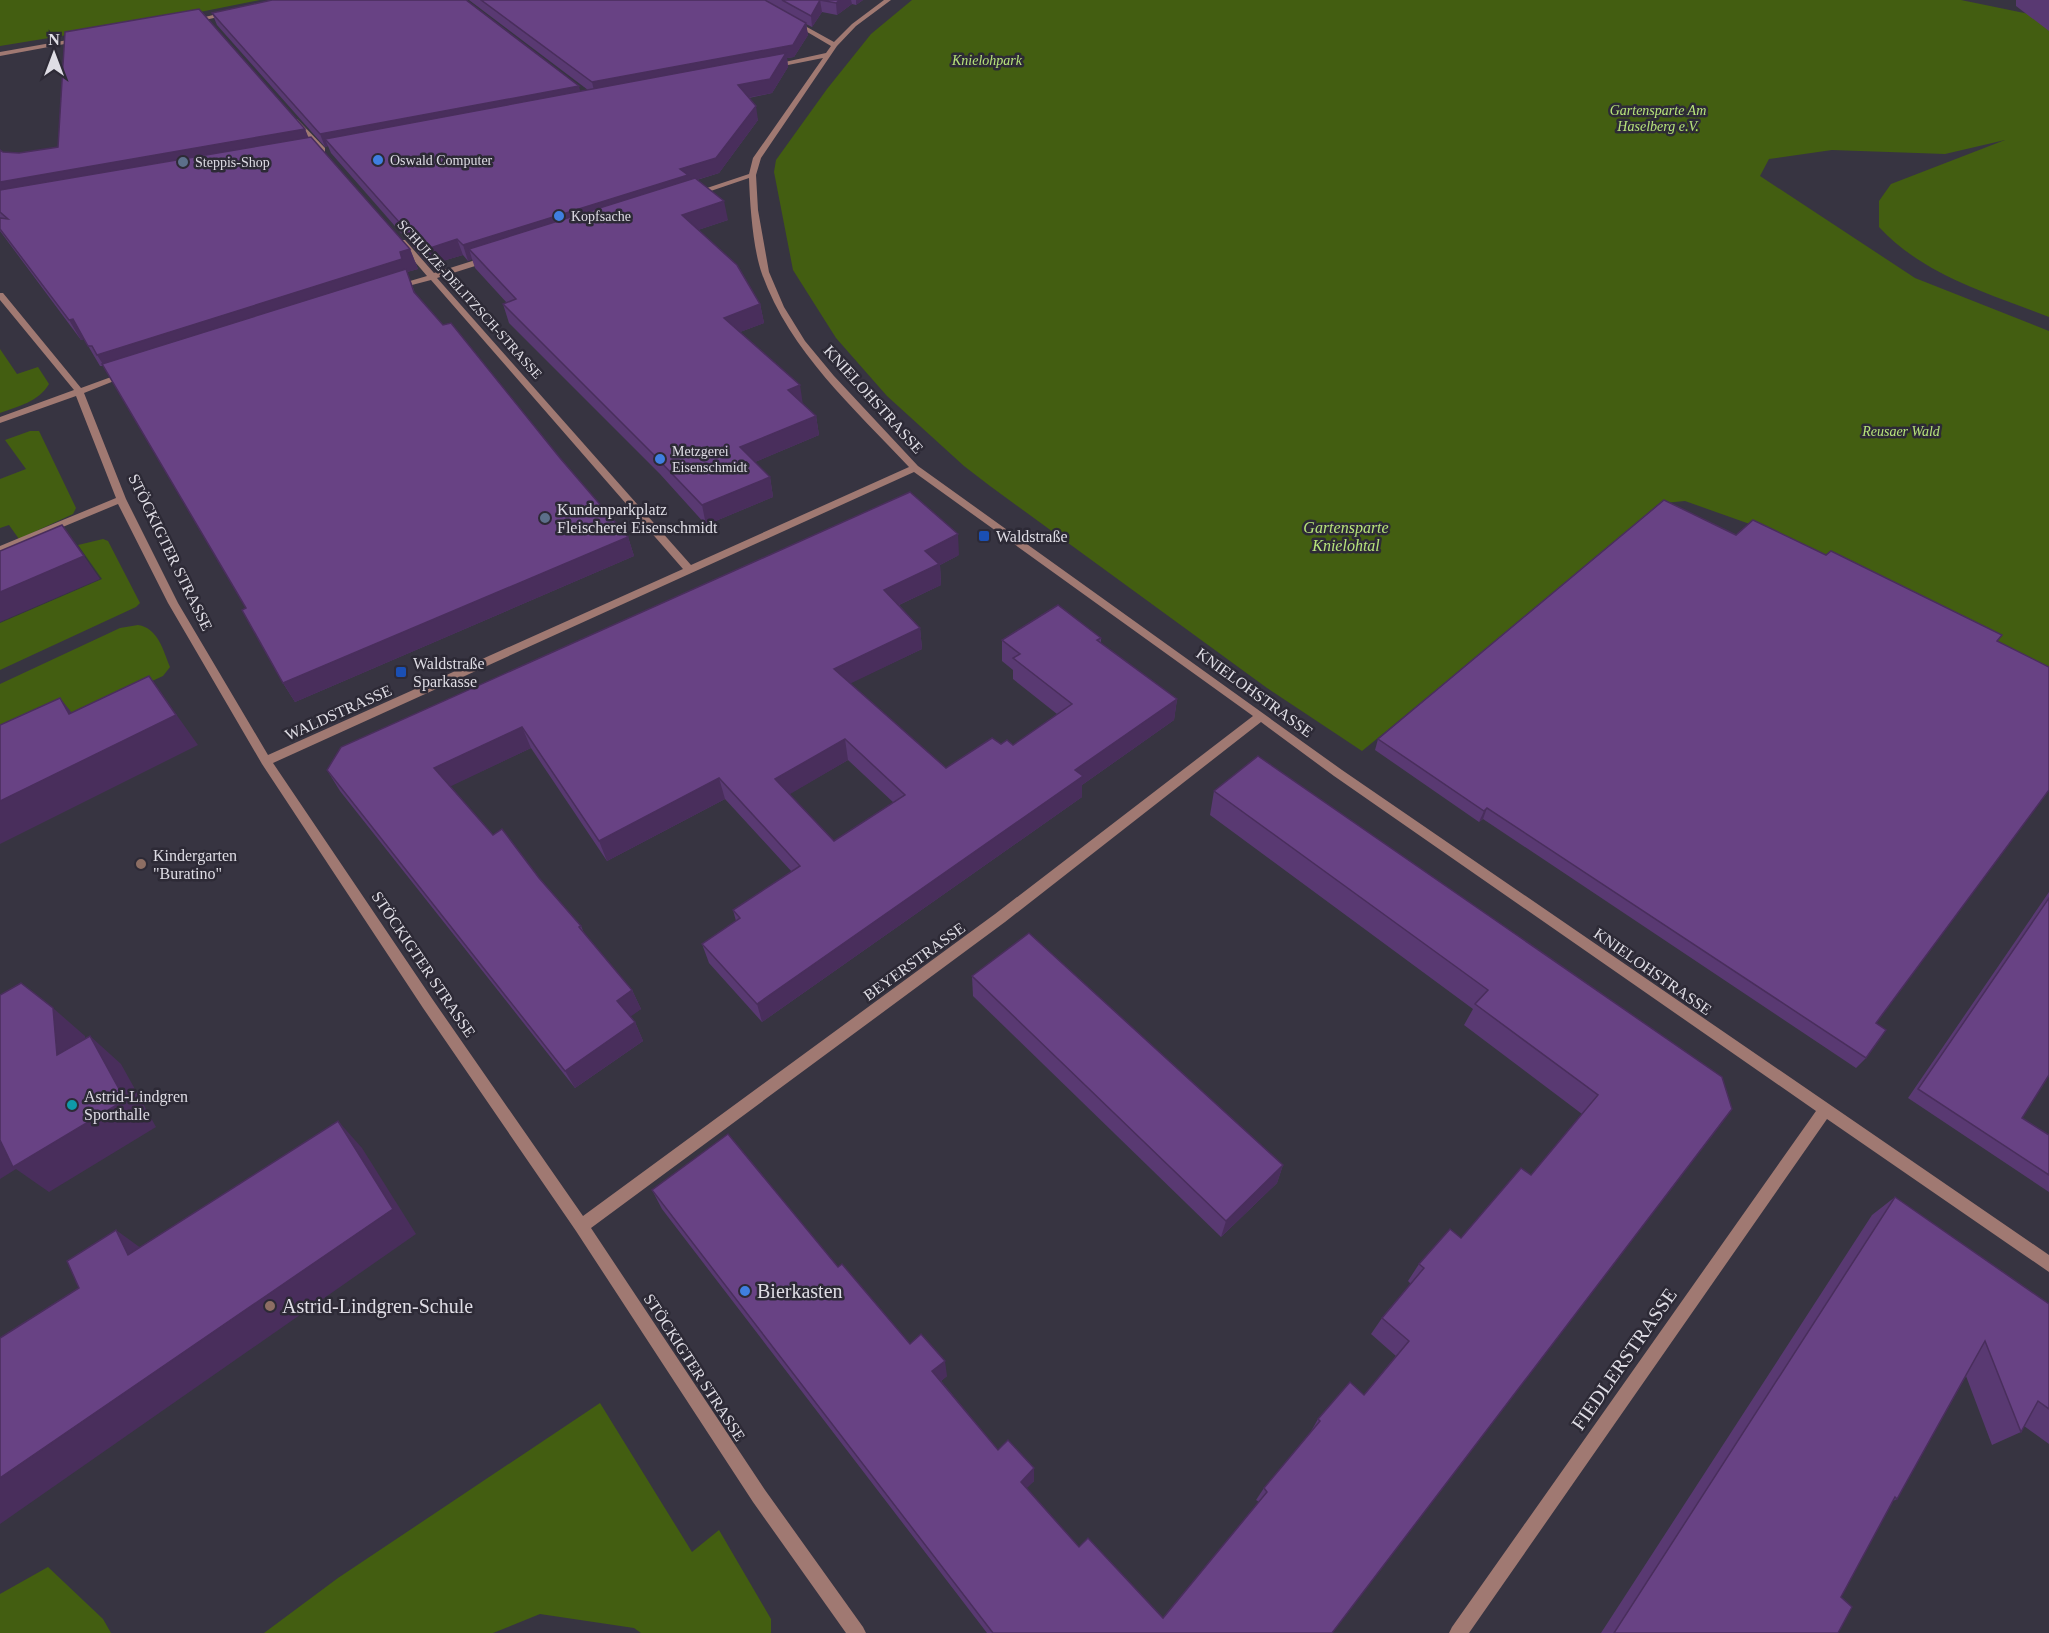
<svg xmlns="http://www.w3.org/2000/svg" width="2049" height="1633" viewBox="0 0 2049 1633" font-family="'Times New Roman',serif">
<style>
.green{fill:#435e11}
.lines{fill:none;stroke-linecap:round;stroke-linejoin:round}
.minor{fill:#a07972;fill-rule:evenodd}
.wall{fill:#593972;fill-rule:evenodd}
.shaded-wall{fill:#492e5c}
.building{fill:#684284;stroke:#492e5c;stroke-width:1.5;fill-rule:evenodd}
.shop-dot{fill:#3f7fe0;stroke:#2d2a36;stroke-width:2}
.service-dot{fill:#5c6f8a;stroke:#2d2a36;stroke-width:2}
.transit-dot{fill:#1a4fb4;stroke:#2d2a36;stroke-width:2}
.education-dot{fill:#8d6e63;stroke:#2d2a36;stroke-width:2}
.culture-dot{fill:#0f9aa8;stroke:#2d2a36;stroke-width:2}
.labels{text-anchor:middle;stroke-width:5;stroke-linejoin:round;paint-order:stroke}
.far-park-label{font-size:14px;font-style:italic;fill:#b7e37b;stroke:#2d2a36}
.far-poi-label{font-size:14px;fill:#dfdde5;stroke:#2d2a36;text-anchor:start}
.far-street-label{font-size:14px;fill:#dfdde5;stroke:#2d2a36}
.street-label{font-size:16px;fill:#dfdde5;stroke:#2d2a36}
.poi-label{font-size:16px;fill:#dfdde5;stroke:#2d2a36;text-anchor:start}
.park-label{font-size:16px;font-style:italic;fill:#b7e37b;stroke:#2d2a36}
.near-poi-label{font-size:20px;fill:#dfdde5;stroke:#2d2a36;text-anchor:start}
.near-street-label{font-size:20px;fill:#dfdde5;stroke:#2d2a36}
</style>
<rect width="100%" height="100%" fill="#373441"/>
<g class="green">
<polygon points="0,0 260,0 165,19 0,46"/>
<path d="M912,0H1961L2049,18V317C1990,294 1923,275 1879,227V201L1891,184L2005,140L1945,154L1832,150L1769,159L1760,176L1915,278L2049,331V669L1789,538L1685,501L1664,503L1362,751L1267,688L990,486L964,466L887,396L836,338L793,270L774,172L776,160L827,89L871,34Z"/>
<path d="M0,349L17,374L38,367L49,384C38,402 19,406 0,413Z"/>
<polygon points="30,431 39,431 76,508 73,514 19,539 9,525 0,528 0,479 26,469 5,440"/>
<polygon points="103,539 108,541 140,603 136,607 0,670 0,623 102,579 78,545"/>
<path d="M138,625C158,628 163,650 170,667L163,676L102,704L0,734V684L120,628Z"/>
<polygon points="600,1403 692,1552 719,1530 771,1619 771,1633 641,1633 634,1628 540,1614 493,1633 264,1633 338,1578"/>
<polygon points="48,1567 103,1619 111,1633 0,1633 0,1594"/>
</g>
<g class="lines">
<g class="minor">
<path d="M884,0H891L856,26L837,46L761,158L756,175L758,210L769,272L784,307L805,341L834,376L918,466L1342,770L2049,1255V1272L1827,1119L1469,1633H1449L1452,1627L1816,1111L1334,776L1261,722L1005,922L591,1228L765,1490L863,1627L866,1633H846L753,1502L576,1231L423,1008L262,764L168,603L118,504L0,553V546L116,498L76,396L0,423V417L74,390L0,300V293H3L81,388L122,373L129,375L84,393L126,499L178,603L268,755L683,569L431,280L393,290V286L427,276L398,242L402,240H405L434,273L485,257H491V261L437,278L691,565L909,467C854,408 790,352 762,274C753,249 750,206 749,178L696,196L689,194L749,174L753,158L823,58L773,68L771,67V65L826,53L831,46L792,23V21H796L834,42L852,24ZM914,472L1253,716L995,914L583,1216L433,1000L273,763Z"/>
<polygon points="230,11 232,14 191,23 188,21"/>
<polygon points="79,38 82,40 81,41 0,56 0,52"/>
<polygon points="293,119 297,119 325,148 325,152 319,152 293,121"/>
</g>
</g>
<g class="wall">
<polygon points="469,0 863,0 856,5 852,4 837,15 822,12 812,27 806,24 808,35 794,57 787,58 788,67 772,93 749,98 758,120 719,173 697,180 728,220 698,230 760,304 764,323 740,332 803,404 816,416 819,435 755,462 770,477 773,497 706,525 660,474 509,323 503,304 507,303 475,268 472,259 468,261 463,255 429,265 331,153 328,146 325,147 217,25 212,13 580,91 588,90"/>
<polygon points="2016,0 2049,0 2049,31 2016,6"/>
<polygon points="305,129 308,138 410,249 418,269 407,272 415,293 628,537 634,556 295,702 283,683 246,608 104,366 100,366 84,339 81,340 0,231 0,150 3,152 19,153"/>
<polygon points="1736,535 1997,641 1876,1023 1866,1058 1856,1068 1483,819 1479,822 1375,750 1378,739"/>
<path d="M959,555L940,565L941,585L899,605L920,628L922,649L850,683L946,768L1001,744L1013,745L1057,714L1013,679V670L1002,661V640L1101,638V643L1177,699L1174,720L1082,785V797L762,1022L709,963L702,944L736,921L733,910L792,872L725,799L607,861L531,748L450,786L493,835L539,878L581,926L584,933L632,990L641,1009L630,1016L635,1022L643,1041L575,1088L340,791L327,770ZM848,760L894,803L834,841L789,794Z"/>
<polygon points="1214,791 1722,1077 1332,1633 987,1633 662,1209 652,1190 838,1267 910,1344 947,1376 941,1381 998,1450 1034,1468 1034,1481 1026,1488 1079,1547 1163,1618 1259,1502 1256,1500 1264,1488 1310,1434 1310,1433 1318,1419 1364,1395 1396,1356 1371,1334 1382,1318 1411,1284 1408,1281 1419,1264 1461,1238 1531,1175 1582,1114 1464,1025 1473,1009 1210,815"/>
<polygon points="2049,892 2049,1075 2022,1118 2049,1135 2049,1192 1908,1098"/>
<polygon points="972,976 1283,1165 1277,1183 1221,1237 973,996"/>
<polygon points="1895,1197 2049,1304 2049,1444 2024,1426 2021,1432 1992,1445 1966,1376 1897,1499 1893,1501 1841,1597 1838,1633 1601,1633 1872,1215"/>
</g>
<g class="shaded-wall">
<polygon points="820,0 822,12 812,27 811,16"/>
<polygon points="840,0 851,0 852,4 837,15 836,3"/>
<polygon points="856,0 863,0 856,5"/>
<polygon points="806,23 808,35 794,57 787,58 788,67 772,93 741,99 595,95 592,82"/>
<polygon points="579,86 582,98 325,139 328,146 325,147 320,134"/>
<polygon points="756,106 758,120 719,173 469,249 472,259 468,261 463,245 680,169"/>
<polygon points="305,129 313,148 0,204 0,182"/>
<polygon points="724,201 728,220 686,234 682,215"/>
<polygon points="457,239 463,255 429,265 424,250"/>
<polygon points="410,249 418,269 407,272 421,311 110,375 97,355"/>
<polygon points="760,304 764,323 727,337 724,318"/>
<polygon points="73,319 85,339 81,340 69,320"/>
<polygon points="800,385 803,405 788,390"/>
<polygon points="816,416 819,435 743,467 740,447"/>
<polygon points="770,477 773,497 706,525 702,505"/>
<polygon points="958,534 959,555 940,565 941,585 886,611 884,590 925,551"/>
<polygon points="628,537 634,556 295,702 283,683"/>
<polygon points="84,556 100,579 0,622 0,592"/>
<polygon points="920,628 922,649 837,690 834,669"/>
<polygon points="149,676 198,745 0,844 0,801"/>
<polygon points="60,698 84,728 69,714"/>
<polygon points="1177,699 1174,720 1082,785 1082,797 762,1022 757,1004 1075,770"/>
<polygon points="522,727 531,748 445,789 434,768"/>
<polygon points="845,739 848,760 780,800 775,779"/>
<polygon points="719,778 725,799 607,861 599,841"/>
<polygon points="1487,808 1483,819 1479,822 1484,811"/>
<polygon points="632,990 641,1009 626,1020 617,1001"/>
<polygon points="53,1008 85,1036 90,1083 57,1055"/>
<polygon points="635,1022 643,1041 575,1088 565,1071"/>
<polygon points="90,1036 121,1064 156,1127 49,1192 16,1169 0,1179 0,1135"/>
<polygon points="338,1121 362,1148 416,1234 0,1524 0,1478"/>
<polygon points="1283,1165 1277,1183 1221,1237 1226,1221"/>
<polygon points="116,1230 149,1254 128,1255"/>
<polygon points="945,1361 947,1376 935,1386 932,1371"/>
<polygon points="1034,1468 1034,1481 1021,1494 1021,1482"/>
</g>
<g class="building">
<polygon points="272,0 466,0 579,86 320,134 212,13"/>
<polygon points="481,0 765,0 806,23 793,45 592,82"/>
<polygon points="782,0 840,0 836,3 820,0 811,16"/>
<polygon points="199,9 305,129 0,182 0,150 3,152 19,153 58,147 65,32"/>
<polygon points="786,53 770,79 738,85 756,106 716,158 680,169 688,175 463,245 457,239 424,250 325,139"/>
<polygon points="311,137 410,249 400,252 402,259 97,355 92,346 88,346 73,319 69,320 0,229 0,218 8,219 0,212 0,190"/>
<polygon points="695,178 724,201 682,215 737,265 760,304 724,318 800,385 788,390 816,416 740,447 770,477 702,505 654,455 503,304 516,299 469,249"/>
<polygon points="406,269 414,292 443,325 451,323 560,458 628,537 283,683 242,610 246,608 102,364"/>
<path d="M910,492L958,534L925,551L939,564L884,590L920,628L834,669L946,768L992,738L1001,744L1007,740L1013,745L1072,704L1013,658L1020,654L1002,640L1058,605L1101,638L1097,640L1177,699L1075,770L1083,776L757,1004L702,944L740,918L733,910L800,866L719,778L599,841L522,727L434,768L493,835L502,829L539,878L581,926L579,927L632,990L617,1001L635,1022L565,1071L327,770L341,747ZM845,739L905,795L834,841L775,779Z"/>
<polygon points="1664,500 1736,535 1753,520 1826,555 1831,551 2002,635 1997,641 2049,667 2049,790 1876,1023 1886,1030 1866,1058 1487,808 1484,811 1378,739"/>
<polygon points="62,525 84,556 0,592 0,551"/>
<polygon points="149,676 176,715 0,801 0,725 60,698 69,714"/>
<polygon points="1258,756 1722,1077 1732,1109 1332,1633 993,1633 652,1190 728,1134 838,1267 842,1264 910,1344 921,1334 945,1361 932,1371 998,1450 1008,1440 1034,1468 1021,1482 1079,1547 1088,1538 1163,1618 1267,1492 1264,1488 1320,1421 1318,1419 1350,1382 1364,1395 1409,1341 1382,1318 1424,1268 1419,1264 1450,1229 1461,1238 1521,1168 1531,1175 1598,1095 1475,1004 1488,990 1214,791"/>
<polygon points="2049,898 2049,1075 2022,1118 2049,1135 2049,1175 1918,1089"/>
<polygon points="1029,933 1283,1165 1226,1221 972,976"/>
<polygon points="21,983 53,1008 57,1055 90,1036 125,1100 13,1167 0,1140 0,995"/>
<polygon points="338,1121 393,1209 0,1478 0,1338 79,1288 67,1261 116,1230 128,1255"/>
<polygon points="1895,1197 2049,1304 2049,1409 2038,1401 2021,1432 1985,1341 1897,1499 1895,1497 1841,1597 1852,1607 1838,1633 1614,1633"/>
</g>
<g class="shop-dot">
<circle cx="378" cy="160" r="6"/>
<circle cx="559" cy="216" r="6"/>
<circle cx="660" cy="459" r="6"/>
<circle cx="745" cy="1291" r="6"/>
</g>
<g class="service-dot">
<circle cx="183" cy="162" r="6"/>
<circle cx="545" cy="518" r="6"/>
</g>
<g class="transit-dot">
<rect x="978" y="530" width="12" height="12" rx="3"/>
<rect x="395" y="666" width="12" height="12" rx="3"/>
</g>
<g class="education-dot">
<circle cx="141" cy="864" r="6"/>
<circle cx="270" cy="1306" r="6"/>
</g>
<circle class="culture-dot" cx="72" cy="1105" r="6"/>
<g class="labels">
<g class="far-park-label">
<text x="987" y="65">Knielohpark</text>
<text x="1658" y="115">Gartensparte Am<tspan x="1658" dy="16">Haselberg e.V.</tspan></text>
<text x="1901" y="436">Reusaer Wald</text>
</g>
<g class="far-poi-label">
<text x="390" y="165">Oswald Computer</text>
<text x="195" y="167">Steppis-Shop</text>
<text x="571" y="221">Kopfsache</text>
<text x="672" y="456">Metzgerei<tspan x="672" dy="16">Eisenschmidt</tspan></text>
</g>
<g class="far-street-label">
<text transform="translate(470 299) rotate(48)" y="5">SCHULZE-DELITZSCH-STRASSE</text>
</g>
<g class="street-label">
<text transform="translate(874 399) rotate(48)" y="6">KNIELOHSTRASSE</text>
<text transform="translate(171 552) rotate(64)" y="6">STÖCKIGTER STRASSE</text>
<text transform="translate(1255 692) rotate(36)" y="6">KNIELOHSTRASSE</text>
<text transform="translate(338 712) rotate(-24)" y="6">WALDSTRASSE</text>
<text transform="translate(914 961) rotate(-36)" y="6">BEYERSTRASSE</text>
<text transform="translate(424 964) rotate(56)" y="6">STÖCKIGTER STRASSE</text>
<text transform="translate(1653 971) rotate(35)" y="6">KNIELOHSTRASSE</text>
<text transform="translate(695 1367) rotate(57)" y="6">STÖCKIGTER STRASSE</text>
</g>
<g class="poi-label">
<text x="557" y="515">Kundenparkplatz<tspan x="557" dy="18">Fleischerei Eisenschmidt</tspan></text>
<text x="996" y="542">Waldstraße</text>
<text x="413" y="669">Waldstraße<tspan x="413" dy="18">Sparkasse</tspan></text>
<text x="153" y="861">Kindergarten<tspan x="153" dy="18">"Buratino"</tspan></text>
<text x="84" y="1102">Astrid-Lindgren<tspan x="84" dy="18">Sporthalle</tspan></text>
</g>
<g class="park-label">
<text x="1346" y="533">Gartensparte<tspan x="1346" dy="18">Knielohtal</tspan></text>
</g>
<g class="near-poi-label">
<text x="757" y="1298">Bierkasten</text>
<text x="282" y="1313">Astrid-Lindgren-Schule</text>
</g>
<g class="near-street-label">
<text transform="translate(1624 1359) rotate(-55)" y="7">FIEDLERSTRASSE</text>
</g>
</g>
<g transform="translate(54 54)" stroke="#2d2a36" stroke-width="4.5" paint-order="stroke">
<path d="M0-4.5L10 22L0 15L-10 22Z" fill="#dfdde5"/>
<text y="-9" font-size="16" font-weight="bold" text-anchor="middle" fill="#dfdde5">N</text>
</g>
</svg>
